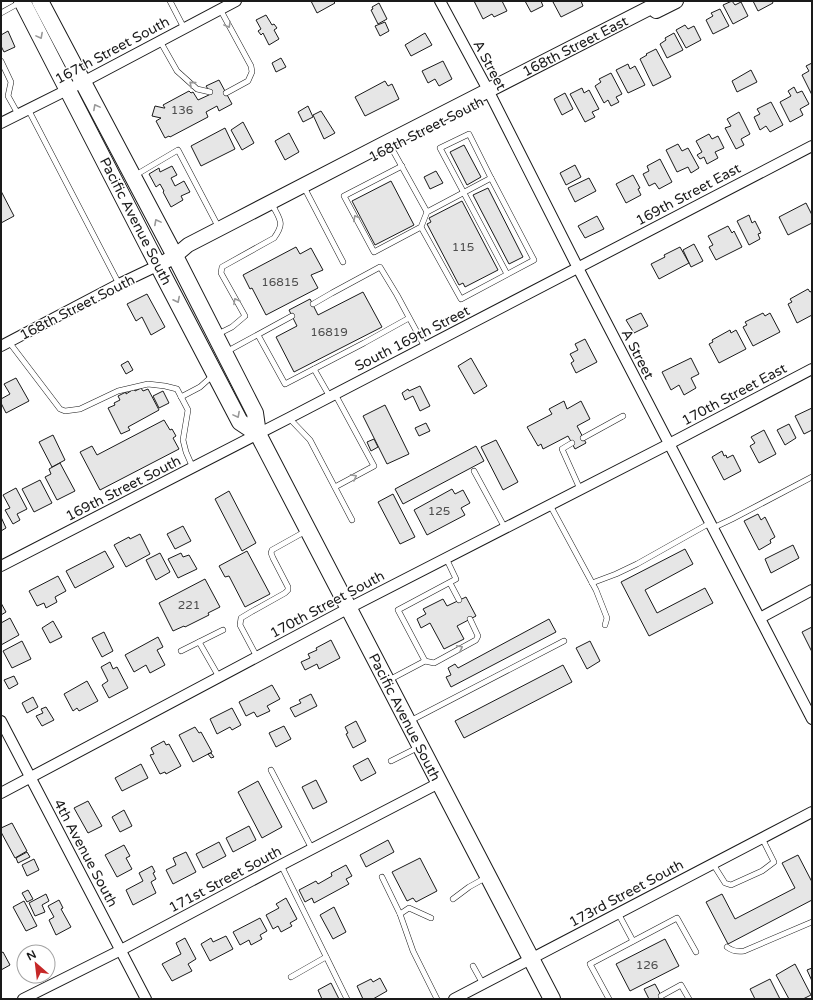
<svg xmlns="http://www.w3.org/2000/svg" width="813" height="1000" viewBox="0 0 813 1000" font-family="'Varela Round',sans-serif">
<style>
.building{fill:#e6e6e6;stroke:#1a1a1a}
.lines{fill:none;stroke-linecap:round;stroke-linejoin:round}
.lane-casing{stroke:#1a1a1a;stroke-width:6}
.street-casing{stroke:#1a1a1a;stroke-width:12}
.secondary-casing{stroke:#1a1a1a;stroke-width:16}
.primary-casing{stroke:#1a1a1a;stroke-width:18}
.lane{stroke:#fff;stroke-width:5}
.street{stroke:#fff;stroke-width:10}
.secondary{stroke:#fff;stroke-width:14}
.primary{stroke:#fff;stroke-width:16}
.oneway{stroke:#989898}
.labels{text-anchor:middle;stroke-width:3;stroke-linejoin:round;paint-order:stroke}
.number-label{font-size:12px;fill:#4d4d4d}
.street-label{font-size:14px;fill:#1a1a1a;stroke:#fff}
</style>
<rect width="100%" height="100%" fill="#fff"/>
<g class="building">
<polygon points="311,1 333,1 335,3 317,13"/>
<polygon points="474,1 502,1 507,11 494,17 492,14 483,19"/>
<polygon points="525,1 541,1 543,6 531,12"/>
<polygon points="556,1 581,1 583,6 561,17 553,2"/>
<polygon points="732,1 735,5 741,2 748,16 733,24 723,5"/>
<polygon points="753,1 772,1 773,3 758,11"/>
<polygon points="379,3 387,19 378,24 371,10 373,9 372,7"/>
<polygon points="720,9 729,26 713,34 706,20 713,16 711,13"/>
<polygon points="266,15 272,25 274,24 277,28 274,30 279,39 269,45 263,33 261,35 258,31 261,29 256,20"/>
<polygon points="385,22 389,31 380,36 375,26"/>
<polygon points="685,25 688,29 694,26 701,40 686,48 676,30"/>
<polygon points="8,31 15,47 4,52 1,46 1,35"/>
<polygon points="425,33 432,45 411,56 405,45"/>
<polygon points="674,33 683,50 667,58 660,44 666,40 665,38"/>
<polygon points="656,49 671,77 653,86 640,59 647,55 646,54"/>
<polygon points="281,58 286,67 276,72 272,63"/>
<polygon points="443,61 452,79 439,86 435,79 428,83 422,71"/>
<polygon points="812,63 812,95 802,75 809,71 806,66"/>
<polygon points="628,64 630,69 635,66 645,85 628,93 616,70"/>
<polygon points="751,70 757,82 737,92 732,81"/>
<polygon points="611,73 622,94 616,97 619,102 611,106 608,100 604,103 595,86 601,82 599,79"/>
<polygon points="219,80 232,104 219,111 217,106 206,112 208,117 170,137 169,136 165,138 156,121 161,118 152,116 155,106 164,108 165,108 163,105 189,91 191,93 193,92 198,100 211,94 206,86"/>
<polygon points="385,81 388,86 392,84 399,99 365,116 355,97"/>
<polygon points="794,87 797,93 802,91 809,104 800,109 803,115 790,122 780,102 791,96 788,91"/>
<polygon points="582,88 584,93 589,90 599,109 592,112 595,117 585,122 570,94"/>
<polygon points="565,93 573,109 562,115 554,99"/>
<polygon points="771,102 783,125 770,132 766,126 760,130 754,117 760,114 757,109"/>
<polygon points="308,106 313,117 303,122 298,112"/>
<polygon points="321,111 335,133 324,139 313,115"/>
<polygon points="739,112 750,134 741,139 744,145 736,149 725,128 731,126 727,119"/>
<polygon points="243,122 254,143 242,150 231,130"/>
<polygon points="225,128 235,149 201,166 191,146"/>
<polygon points="289,133 299,152 285,160 275,141"/>
<polygon points="709,134 712,139 718,136 724,148 715,152 718,158 707,164 704,157 700,159 697,155 702,152 696,141"/>
<polygon points="678,144 682,151 688,148 699,168 691,173 688,167 677,172 666,150"/>
<polygon points="464,145 481,177 467,185 450,152"/>
<polygon points="660,159 672,182 659,189 655,183 649,186 643,174 649,171 647,166"/>
<polygon points="575,165 581,177 566,185 560,173"/>
<polygon points="172,166 177,175 171,178 175,186 184,181 190,192 181,196 183,200 171,207 163,192 164,191 160,184 156,187 149,174 159,168 160,172"/>
<polygon points="436,171 443,183 430,189 424,177"/>
<polygon points="633,175 640,188 638,189 641,195 626,203 616,184"/>
<polygon points="589,178 596,191 575,202 568,188"/>
<polygon points="391,181 414,225 375,245 352,201"/>
<polygon points="488,188 523,257 509,264 473,195"/>
<polygon points="1,191 14,216 1,223"/>
<polygon points="462,201 498,270 465,287 463,283 459,285 427,224 431,222 429,218"/>
<polygon points="806,203 812,215 812,223 788,235 779,217"/>
<polygon points="749,215 752,223 755,221 761,233 758,234 760,239 749,245 737,221"/>
<polygon points="597,216 604,229 585,238 578,226"/>
<polygon points="728,226 732,233 734,231 742,247 716,260 709,247 713,245 708,236"/>
<polygon points="694,244 703,261 691,267 683,250"/>
<polygon points="296,247 300,254 311,248 323,270 311,275 318,288 266,315 252,288 250,289 243,275"/>
<polygon points="680,247 689,263 659,279 651,264 665,257 664,255"/>
<polygon points="808,289 810,292 812,291 812,315 797,323 788,304 792,302 790,299"/>
<polygon points="363,292 382,327 294,372 276,337 297,326 289,310 310,299 318,315"/>
<polygon points="147,294 165,327 151,335 142,317 136,321 127,304"/>
<polygon points="641,313 648,326 634,333 626,320"/>
<polygon points="763,313 765,316 770,313 780,332 753,346 743,327 747,325 745,322"/>
<polygon points="730,330 731,333 736,330 746,349 719,363 709,344 713,342 712,340"/>
<polygon points="585,339 597,362 576,373 571,363 574,361 570,354 578,350 575,344"/>
<polygon points="471,358 487,386 474,394 458,366"/>
<polygon points="691,358 699,374 691,378 696,388 684,395 679,385 671,390 662,372"/>
<polygon points="128,361 133,370 126,374 121,365"/>
<polygon points="16,378 29,401 6,413 1,403 1,399 10,394 4,384"/>
<polygon points="420,386 430,406 420,411 413,396 405,400 402,393 408,389 409,391"/>
<polygon points="141,388 143,391 148,389 159,410 128,427 130,430 121,434 108,408 115,405 114,403 120,400 118,396 126,392 126,394 134,389 135,391"/>
<polygon points="163,391 169,403 159,408 153,396"/>
<polygon points="564,401 567,409 581,401 590,419 577,426 586,443 575,449 568,436 543,449 541,444 538,446 527,427 552,414 549,409"/>
<polygon points="385,405 409,454 387,464 363,416"/>
<polygon points="812,408 812,430 804,434 795,416"/>
<polygon points="164,420 170,430 172,429 176,436 173,438 179,449 100,490 80,452 92,446 97,455"/>
<polygon points="426,423 430,431 419,436 415,428"/>
<polygon points="789,424 796,438 785,445 777,430"/>
<polygon points="764,430 776,454 759,463 750,446 755,443 751,437"/>
<polygon points="53,435 65,460 52,467 39,442"/>
<polygon points="374,439 378,447 371,451 367,442"/>
<polygon points="496,440 518,482 503,490 481,447"/>
<polygon points="476,446 484,461 403,504 395,489"/>
<polygon points="722,451 724,456 726,455 727,458 733,455 741,471 724,480 712,457"/>
<polygon points="60,463 75,491 57,500 45,477 51,474 49,469"/>
<polygon points="40,480 52,503 34,512 22,489"/>
<polygon points="16,488 27,509 17,514 20,520 13,524 5,510 10,508 3,495"/>
<polygon points="452,489 455,494 463,490 470,503 461,508 465,515 427,535 414,510"/>
<polygon points="229,491 256,543 242,551 215,499"/>
<polygon points="393,494 415,537 400,544 378,502"/>
<polygon points="758,514 761,520 765,517 775,537 770,540 771,543 759,550 744,521"/>
<polygon points="1,517 6,528 1,531"/>
<polygon points="183,526 191,541 175,549 167,534"/>
<polygon points="140,534 150,554 126,567 114,545 129,537 130,539"/>
<polygon points="793,545 799,558 771,573 765,559"/>
<polygon points="685,549 693,564 645,590 657,613 705,588 713,603 649,636 621,582"/>
<polygon points="105,551 114,567 75,588 66,571"/>
<polygon points="247,551 270,594 245,607 229,576 225,577 219,566"/>
<polygon points="160,553 170,572 156,580 146,560"/>
<polygon points="181,553 183,557 189,555 197,569 178,578 168,559"/>
<polygon points="58,576 66,591 55,597 57,602 46,608 44,603 37,606 29,591"/>
<polygon points="205,579 220,607 208,613 209,615 185,627 184,626 173,631 159,603"/>
<polygon points="466,597 476,616 457,626 464,639 444,649 430,623 421,628 417,619 426,614 423,609 443,599 447,606"/>
<polygon points="1,603 6,612 1,615"/>
<polygon points="10,618 19,635 1,645 1,623"/>
<polygon points="549,619 556,632 451,687 446,677 451,675 448,668 455,664 458,668"/>
<polygon points="53,621 62,637 50,643 42,628"/>
<polygon points="812,627 812,652 802,632"/>
<polygon points="104,632 113,651 102,657 92,638"/>
<polygon points="158,637 163,647 157,650 165,665 150,673 146,665 134,672 125,655"/>
<polygon points="331,640 340,658 319,669 317,664 305,670 301,662 310,658 308,654 317,650 316,648"/>
<polygon points="22,641 31,659 12,668 3,651"/>
<polygon points="590,641 600,661 587,669 576,648"/>
<polygon points="110,662 113,669 117,667 128,688 109,698 102,685 108,681 101,667"/>
<polygon points="563,665 572,682 464,738 455,721"/>
<polygon points="14,676 18,684 9,689 4,680"/>
<polygon points="87,681 98,701 79,711 77,708 73,711 64,694"/>
<polygon points="272,685 280,699 267,706 270,711 257,717 254,712 246,716 239,702"/>
<polygon points="311,694 317,706 295,717 290,708 301,703 299,700"/>
<polygon points="33,697 38,707 27,713 22,703"/>
<polygon points="46,707 54,720 42,726 36,716 43,713 41,709"/>
<polygon points="232,708 241,725 232,730 230,727 217,734 210,719"/>
<polygon points="356,721 366,741 353,748 346,734 348,733 345,727"/>
<polygon points="284,726 291,739 276,747 269,733"/>
<polygon points="195,727 199,733 201,732 212,752 193,762 179,735"/>
<polygon points="164,741 166,745 169,744 181,766 166,774 165,772 160,774 150,755 154,754 151,748"/>
<polygon points="211,753 214,757 211,758 208,754"/>
<polygon points="368,758 376,773 361,781 353,766"/>
<polygon points="141,764 148,778 122,791 115,778"/>
<polygon points="316,780 327,802 313,809 302,787"/>
<polygon points="258,781 282,827 262,838 238,792"/>
<polygon points="88,801 102,826 88,833 74,808"/>
<polygon points="124,810 132,826 120,832 112,817"/>
<polygon points="12,823 27,851 15,858 1,832 1,828"/>
<polygon points="249,826 256,840 233,852 226,838"/>
<polygon points="388,840 394,852 366,867 360,855"/>
<polygon points="219,842 226,856 203,868 196,854"/>
<polygon points="124,845 130,856 126,858 132,869 117,877 105,855"/>
<polygon points="27,852 30,857 18,863 16,858"/>
<polygon points="186,852 196,872 173,884 166,870 176,865 173,858"/>
<polygon points="798,855 812,882 812,900 728,944 706,902 722,894 735,919 795,888 782,863"/>
<polygon points="420,858 437,891 416,902 413,898 407,901 392,872"/>
<polygon points="34,859 39,870 27,876 22,865"/>
<polygon points="346,865 352,876 346,879 349,884 314,903 312,898 305,902 299,890 316,881 318,884 332,876 331,873"/>
<polygon points="152,866 155,872 153,873 156,879 151,882 156,893 133,905 126,890 143,881 139,873"/>
<polygon points="28,890 33,899 27,902 22,893"/>
<polygon points="46,894 49,901 42,905 45,912 35,916 29,903"/>
<polygon points="286,898 297,919 290,923 292,926 281,932 278,926 273,929 266,915 279,908 276,904"/>
<polygon points="59,900 63,908 61,909 71,927 56,935 49,920 54,917 48,906"/>
<polygon points="24,901 37,926 26,931 13,907"/>
<polygon points="334,907 346,932 333,939 320,915"/>
<polygon points="260,918 267,931 260,935 262,939 251,945 249,940 240,945 233,932"/>
<polygon points="226,936 233,949 210,961 201,944 211,938 213,942"/>
<polygon points="185,938 196,959 188,964 192,971 172,981 162,964 181,954 176,943"/>
<polygon points="665,939 679,966 630,991 616,964"/>
<polygon points="3,952 10,965 1,970 1,953"/>
<polygon points="795,964 811,995 803,999 789,999 776,975"/>
<polygon points="812,968 812,981 807,970"/>
<polygon points="380,978 387,991 373,999 363,999 357,986 371,979 373,982"/>
<polygon points="770,979 780,999 755,999 750,989"/>
<polygon points="331,983 339,999 322,999 318,990"/>
<polygon points="655,984 663,999 649,999 644,989"/>
</g>
<g class="lines">
<defs>
<g id="lane">
<polyline points="170,1 184,28"/>
<polyline points="220,9 251,66 252,72 248,81 226,93"/>
<polyline points="1,13 19,3"/>
<polyline points="160,41 177,71 197,89 210,92"/>
<polyline points="1,61 11,82 8,96 18,114"/>
<polyline points="28,109 119,284"/>
<polyline points="391,147 427,212"/>
<polyline points="402,166 344,196 374,252 421,227 427,212 491,178 534,260 461,299 421,227"/>
<polyline points="134,176 178,150 219,228"/>
<polyline points="491,178 469,134 440,148 507,274"/>
<polyline points="306,191 343,262"/>
<polyline points="313,304 332,293 380,267 397,295 425,347"/>
<path d="M216,335L232,327L245,316L221,273L222,267L274,238C284,224 281,221 274,208"/>
<polyline points="258,335 285,384 314,369 330,397"/>
<polyline points="9,342 60,409 65,411 80,409 118,391 148,384 165,386 177,389 188,410 183,440 186,452 193,468"/>
<polyline points="226,352 292,316"/>
<polyline points="314,369 364,343 409,318"/>
<polyline points="181,397 200,387 210,378 214,376"/>
<polyline points="289,418 310,440 352,520"/>
<polyline points="583,438 623,416"/>
<polyline points="572,443 562,449 580,489"/>
<polyline points="474,471 505,528"/>
<polyline points="335,487 374,466 335,394"/>
<polyline points="550,505 596,590 607,618 605,625"/>
<polyline points="713,528 732,519 812,477"/>
<polyline points="450,583 459,600"/>
<polyline points="592,583 616,574 637,564 710,523"/>
<polyline points="199,642 219,677"/>
<polyline points="181,651 223,630"/>
<polyline points="257,657 240,625 241,618 251,612 285,593 288,590 288,587 273,558 271,553 272,550 306,531"/>
<polyline points="425,661 434,663 476,640 478,636 470,619"/>
<polyline points="389,680 425,661 398,610 456,579 446,558"/>
<polyline points="410,721 564,641"/>
<polyline points="391,761 419,747"/>
<polyline points="271,770 312,849"/>
<polyline points="713,864 725,883 731,885 762,871 774,862 762,838"/>
<polyline points="281,865 347,999"/>
<polyline points="382,877 400,914"/>
<polyline points="453,899 469,887 487,877"/>
<polyline points="618,913 633,941"/>
<polyline points="431,918 409,908 400,914 413,951 437,999"/>
<path d="M727,947C732,951 737,952 744,951L812,922"/>
<polyline points="473,966 483,984"/>
<polyline points="291,977 326,957"/>
<polyline points="661,996 681,985 689,999"/>
<polyline points="609,999 590,964 677,918 696,952"/>
</g>
<g id="street">
<polyline points="440,1 488,90 578,268 812,719"/>
<polyline points="1,123 83,82 236,1"/>
<polyline points="1,346 119,284 159,265"/>
<polyline points="1,566 289,418 812,146"/>
<polyline points="760,618 812,590"/>
<polyline points="1,721 146,999"/>
<polyline points="1,793 349,608 669,444 812,369"/>
<polyline points="23,999 121,950 281,865 439,783"/>
<polyline points="454,999 812,812"/>
</g>
<g id="secondary">
<polyline points="656,11 676,1"/>
<polyline points="159,265 175,256 188,245 219,229 389,141 663,1"/>
</g>
<g id="primary">
<polyline points="22,1 149,248 240,422 258,434"/>
<polyline points="40,1 175,256 255,413 258,434 552,999"/>
</g>
</defs>
<use href="#lane" class="lane-casing"/>
<use href="#street" class="street-casing"/>
<use href="#secondary" class="secondary-casing"/>
<use href="#primary" class="primary-casing"/>
<use href="#lane" class="lane"/>
<use href="#street" class="street"/>
<use href="#secondary" class="secondary"/>
<use href="#primary" class="primary"/>
</g>
<defs><path id="oneway-chevron" d="M-2-3.5L2.5 0L-2 3.5" fill="none" stroke-width="1.6" stroke-linecap="round" stroke-linejoin="round"/></defs>
<g class="oneway">
<use href="#oneway-chevron" transform="translate(228 25) rotate(61)"/>
<use href="#oneway-chevron" transform="translate(40 36) rotate(62)"/>
<use href="#oneway-chevron" transform="translate(192 84) rotate(-139)"/>
<use href="#oneway-chevron" transform="translate(96 107) rotate(-118)"/>
<use href="#oneway-chevron" transform="translate(356 218) rotate(-118)"/>
<use href="#oneway-chevron" transform="translate(157 222) rotate(-118)"/>
<use href="#oneway-chevron" transform="translate(177 300) rotate(63)"/>
<use href="#oneway-chevron" transform="translate(236 301) rotate(-119)"/>
<use href="#oneway-chevron" transform="translate(237 415) rotate(62)"/>
<use href="#oneway-chevron" transform="translate(354 477) rotate(-28)"/>
<use href="#oneway-chevron" transform="translate(460 648) rotate(-28)"/>
</g>
<g class="labels">
<g class="number-label">
<text x="182" y="114">136</text>
<text x="463" y="251">115</text>
<text x="280" y="286">16815</text>
<text x="329" y="336">16819</text>
<text x="439" y="515">125</text>
<text x="189" y="609">221</text>
<text x="647" y="969">126</text>
</g>
<g class="street-label">
<text transform="translate(575 46) rotate(-27)" y="5">168th Street East</text>
<text transform="translate(112 50) rotate(-28)" y="5">167th Street South</text>
<text transform="translate(490 65) rotate(62)" y="5">A Street</text>
<text transform="translate(426 129) rotate(-27)" y="5">168th Street South</text>
<text transform="translate(688 194) rotate(-28)" y="5">169th Street East</text>
<text transform="translate(136 221) rotate(63)" y="5">Pacific Avenue South</text>
<text transform="translate(77 307) rotate(-27)" y="5">168th Street South</text>
<text transform="translate(412 338) rotate(-27)" y="5">South 169th Street</text>
<text transform="translate(638 354) rotate(63)" y="5">A Street</text>
<text transform="translate(734 394) rotate(-28)" y="5">170th Street East</text>
<text transform="translate(123 488) rotate(-27)" y="5">169th Street South</text>
<text transform="translate(327 604) rotate(-28)" y="5">170th Street South</text>
<text transform="translate(405 717) rotate(63)" y="5">Pacific Avenue South</text>
<text transform="translate(86 853) rotate(62)" y="5">4th Avenue South</text>
<text transform="translate(225 879) rotate(-28)" y="5">171st Street South</text>
<text transform="translate(626 893) rotate(-28)" y="5">173rd Street South</text>
</g>
</g>
<rect width="813" height="1000" fill="none" stroke="#1a1a1a" stroke-width="4"/>
<g transform="translate(36 964) rotate(332)"><circle r="19" fill="#ffffff" stroke="#a3a3a3"/>
<path d="M0-3L7 15L0 10L-7 15Z" fill="#c62828"/>
<text y="-6" font-size="11" font-weight="bold" text-anchor="middle" fill="#1a1a1a">N</text>
</g>
</svg>
